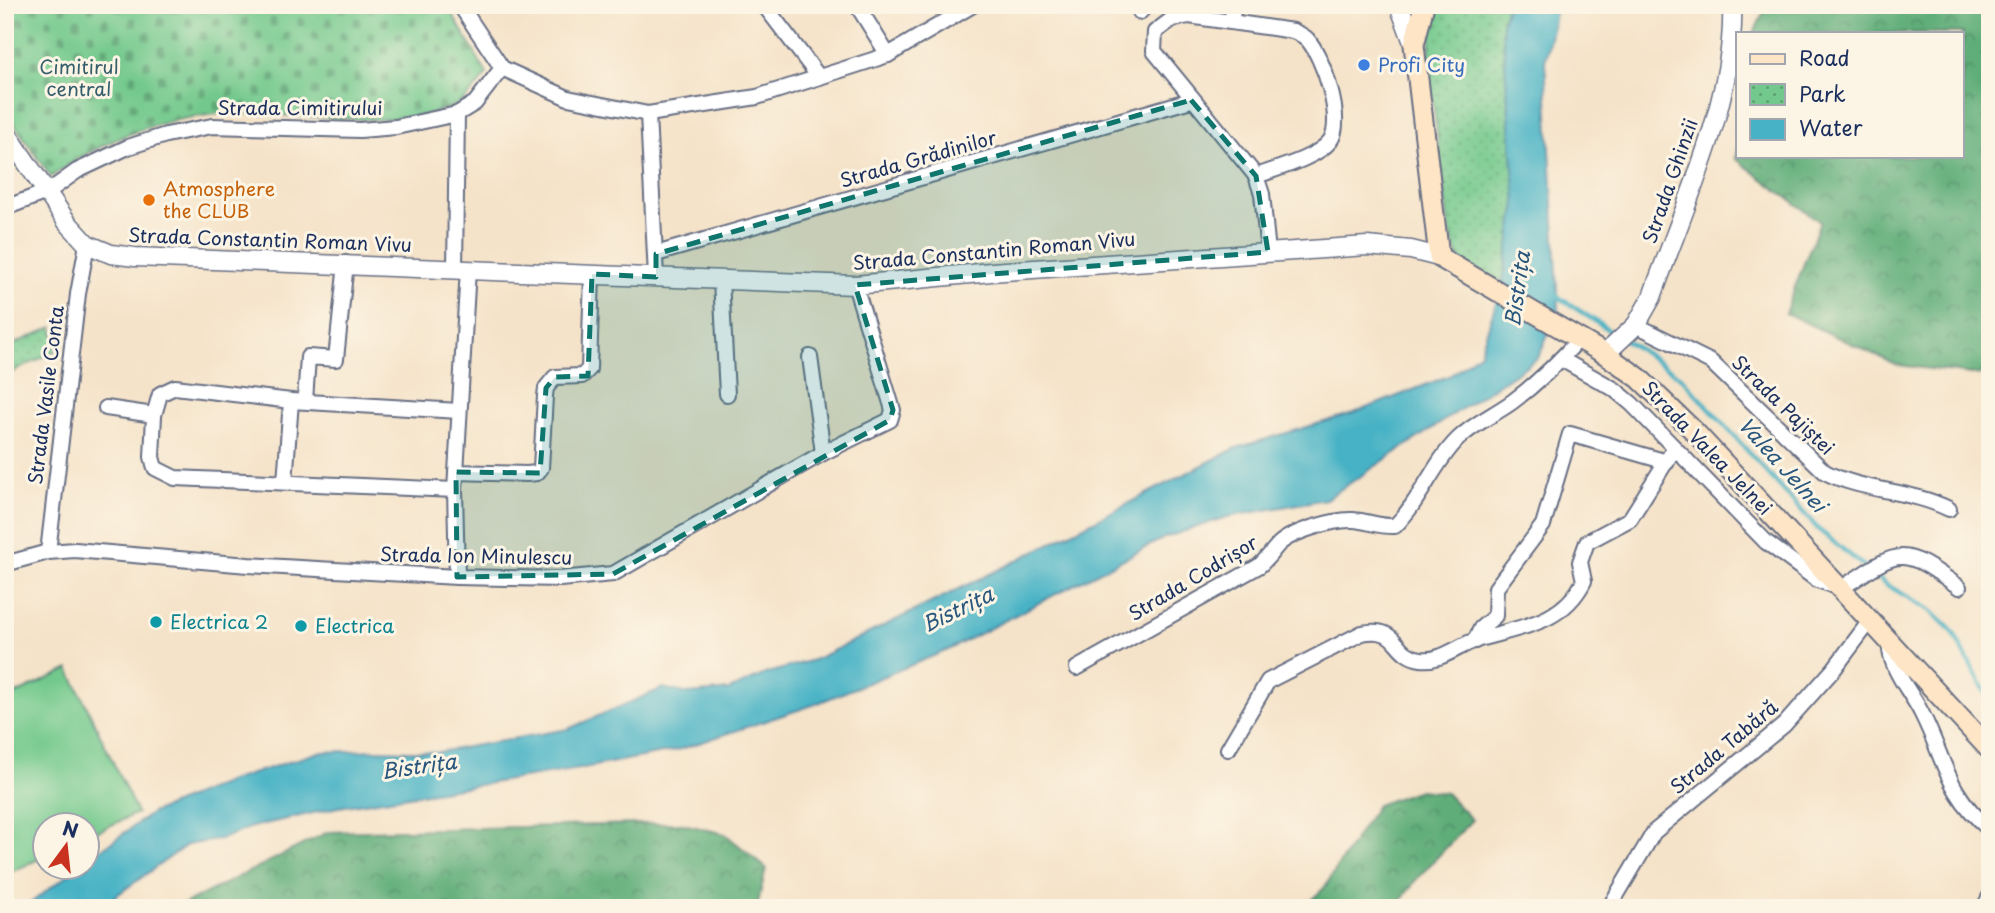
<svg xmlns="http://www.w3.org/2000/svg" width="1995" height="913" viewBox="0 0 1995 913" font-family="'Playpen Sans',sans-serif">
<style>
.grass{fill:#73c98d;stroke:#477c76;stroke-width:2}
.forest{fill:url(#forest-crowns);stroke:#3c6e6b;stroke-width:2}
.cemetery{fill:url(#cemetery-stones);stroke:#477c76;stroke-width:2}
.park{fill:url(#park-dots);stroke:#477c76;stroke-width:2}
.water{fill:#47b2c5;stroke:#317092;stroke-width:2}
.lines{fill:none;stroke-linecap:round;stroke-linejoin:round}
.stream{stroke:#47b2c5;stroke-width:4.5}
.minor-casing{stroke:#676e83;stroke-width:18}
.tertiary-casing{stroke:#676e83;stroke-width:21}
.secondary-casing{stroke:#676e83;stroke-width:23}
.minor{stroke:#fff;stroke-width:14}
.tertiary{stroke:#fff;stroke-width:18}
.secondary{stroke:#fde5c5;stroke-width:19}
.marked{fill:#0f766e;fill-opacity:0.2;stroke:#0f766e;stroke-width:5;stroke-dasharray:14 9;stroke-linejoin:round}
.shop-dot{fill:#3f7fe0;stroke:#fcf5e5;stroke-width:2.5}
.food-dot{fill:#e8710a;stroke:#fcf5e5;stroke-width:2.5}
.culture-dot{fill:#0f9aa8;stroke:#fcf5e5;stroke-width:2.5}
.labels{text-anchor:middle;stroke-width:6;stroke-linejoin:round;paint-order:stroke}
.shop-label{font-size:19px;fill:#366cbe;stroke:#fcf5e5;text-anchor:start}
.park-label{font-size:19px;fill:#355d6c;stroke:#fcf5e5}
.street-label{font-size:19px;fill:#1b2f5e;stroke:#fcf5e5}
.food-label{font-size:19px;fill:#c56008;stroke:#fcf5e5;text-anchor:start}
.culture-label{font-size:19px;fill:#0d838f;stroke:#fcf5e5;text-anchor:start}
.water-label{font-size:21px;font-style:italic;fill:#28567d;stroke:#fcf5e5}
</style>
<defs>
<pattern id="forest-crowns" width="20" height="18" patternUnits="userSpaceOnUse" patternTransform="scale(1.75)"><rect width="20" height="18" fill="#5ead78"/><path d="M2 6a3 3 0 1 1 6 0M12 15a3 3 0 1 1 6 0" fill="none" stroke="#4d8d66"/></pattern>
<pattern id="cemetery-stones" width="16" height="16" patternUnits="userSpaceOnUse" patternTransform="scale(1.75)"><rect width="16" height="16" fill="#73c98d"/><path d="M2 7V4a2 2 0 0 1 4 0v3zM10 15v-3a2 2 0 0 1 4 0v3z" fill="#5ea476"/></pattern>
<pattern id="park-dots" width="8" height="8" patternUnits="userSpaceOnUse" patternTransform="scale(1.75)"><rect width="8" height="8" fill="#73c98d"/><path d="M2 2h.1M6 6h.1" fill="none" stroke="#5ea476" stroke-width="1.8" stroke-linecap="round"/></pattern>
</defs>
<rect width="100%" height="100%" fill="#fcf5e5"/>
<filter id="ink" filterUnits="userSpaceOnUse"><feTurbulence type="fractalNoise" baseFrequency=".0143" numOctaves="2"/><feDisplacementMap in="SourceGraphic" scale="14" xChannelSelector="R" yChannelSelector="G"/><feConvolveMatrix kernelMatrix="1 2 1 2 8 2 1 2 1" color-interpolation-filters="sRGB"/></filter>
<filter id="wash" filterUnits="userSpaceOnUse"><feTurbulence type="fractalNoise" baseFrequency=".00686" numOctaves="4" result="noise"/><feDisplacementMap in="SourceGraphic" scale="28" xChannelSelector="R" yChannelSelector="G"/><feGaussianBlur stdDeviation="1.57" result="paint"/><feColorMatrix in="noise" values="0 0 0 0 0 0 0 0 0 0 0 0 0 0 0 0 0 1.4 0 .05"/><feComposite in="paint" operator="in"/></filter>
<g filter="url(#wash)">
<rect width="100%" height="100%" fill="#f5e3c9"/>
<polygon class="grass" points="69,669 137,813 88,836 88,825 46,825 45,856 5,875 5,699"/>
<g class="forest">
<polygon points="1767,5 1990,5 1990,376 1897,365 1785,313 1820,222 1735,158 1738,147 1738,156 1962,156 1962,33 1754,33"/>
<polygon points="1419,790 1446,793 1472,820 1415,881 1396,908 1303,908 1324,888 1377,805"/>
<polygon points="679,823 725,834 766,868 757,908 176,908 328,832"/>
</g>
<path class="cemetery" d="M5,5H447L487,74C477,86 468,100 453,106C385,135 281,107 208,115C152,121 96,143 51,177L5,111Z"/>
<g class="park">
<polygon points="1435,5 1507,5 1502,25 1516,203 1503,282 1465,264 1458,257 1449,229 1428,62"/>
<polygon points="53,327 56,351 5,376 5,348"/>
</g>
<polygon class="water" points="1507,5 1557,5 1545,61 1559,310 1538,358 1326,499 1227,517 1164,538 948,650 813,705 678,750 573,770 339,807 252,827 221,839 187,845 99,908 24,908 77,868 88,867 88,859 152,813 230,781 319,752 380,750 439,752 568,729 663,688 689,694 729,690 765,674 816,659 998,570 1236,448 1354,413 1451,375 1480,352 1503,282 1516,203 1502,24"/>
<g class="lines">
<g class="stream">
<polyline points="1554,294 1618,336"/>
<polyline points="1625,340 1681,377 1819,530 1887,585 1930,610 1953,632 1990,701"/>
</g>
</g>
</g>
<g filter="url(#ink)">
<g class="lines">
<defs>
<g id="minor">
<polyline points="460,5 502,68 568,98 648,114 757,97 888,55 973,5"/>
<polyline points="764,5 819,77"/>
<polyline points="857,5 888,55"/>
<polyline points="1140,12 1147,5"/>
<polyline points="1232,22 1233,5"/>
<polyline points="648,114 656,277"/>
<path d="M1256,176C1275,169 1317,158 1330,141C1345,121 1323,56 1307,39C1303,35 1297,33 1293,31L1189,16L1172,19L1155,32L1154,51L1256,176L1262,194L1268,252"/>
<polyline points="5,208 49,191 77,171 128,147 166,135 212,126 360,130 396,127 457,114 475,103 502,68"/>
<polyline points="656,254 1191,100"/>
<polyline points="455,269 457,114"/>
<polyline points="721,280 727,394"/>
<path d="M1636,325L1711,362L1825,472C1864,492 1909,489 1949,509"/>
<polyline points="810,357 823,453"/>
<path d="M1561,359L1614,389L1632,404L1766,542L1817,580L1842,588C1900,549 1901,545 1959,587"/>
<polyline points="305,401 308,357 336,359 346,263"/>
<polyline points="106,408 154,415 152,457 155,468 175,478 455,490"/>
<polyline points="154,415 160,394 175,387 291,401 459,411"/>
<polyline points="456,472 527,474 537,473 541,468 545,396 546,388 555,377 582,376 589,369 592,274"/>
<polyline points="285,482 291,401"/>
<polyline points="48,552 78,294 87,244"/>
<polyline points="5,564 48,552 75,550 248,565 457,577 560,579 613,574 823,453 890,420 893,410 855,285"/>
<polyline points="457,577 455,490 468,269"/>
<polyline points="1475,641 1481,628 1495,616 1496,588 1543,525 1570,434 1667,462"/>
<path d="M1889,641C1890,671 1909,688 1922,714C1946,762 1946,792 1990,830"/>
<path d="M1077,668L1259,566C1267,559 1271,553 1277,546C1289,532 1335,519 1353,520C1368,521 1380,527 1395,526C1421,500 1433,464 1458,439C1474,423 1494,415 1512,402C1536,384 1559,362 1579,339"/>
<path d="M1228,749L1268,681L1362,633C1400,625 1392,655 1421,659C1440,662 1458,646 1476,640C1518,627 1562,625 1584,581L1580,562L1587,542L1630,519L1674,449"/>
<polyline points="1609,908 1654,832 1784,725 1834,669 1870,621"/>
<polyline points="1984,908 1990,896"/>
</g>
<g id="tertiary">
<polyline points="1399,5 1414,45"/>
<polyline points="5,131 67,222 87,244 111,254 135,257 855,285 991,272 1367,246 1411,250 1439,257"/>
<path d="M1605,354L1636,325L1652,297C1683,208 1736,99 1732,5"/>
</g>
<polyline id="secondary" points="1424,5 1414,45 1439,257 1605,354 1639,378 1695,432 1990,750"/>
</defs>
<use href="#minor" class="minor-casing"/>
<use href="#tertiary" class="tertiary-casing"/>
<use href="#secondary" class="secondary-casing"/>
<use href="#minor" class="minor"/>
<use href="#tertiary" class="tertiary"/>
<use href="#secondary" class="secondary"/>
</g>
</g>
<path class="marked" d="M1191,100L1256,176L1268,252L855,285L893,410L890,420L613,574L457,577L456,472L540,473L546,388L555,377L588,376L592,274L656,277V254Z"/>
<circle class="shop-dot" cx="1364" cy="65" r="7"/>
<circle class="food-dot" cx="149" cy="200" r="7"/>
<g class="culture-dot">
<circle cx="156" cy="622" r="7"/>
<circle cx="301" cy="626" r="7"/>
</g>
<g class="labels">
<g class="shop-label">
<text x="1378" y="72">Profi City</text>
</g>
<g class="park-label">
<text x="79" y="74">Cimitirul<tspan x="79" dy="22">central</tspan></text>
</g>
<g class="street-label">
<text x="300" y="115">Strada Cimitirului</text>
<text transform="translate(918 159) rotate(-16)" y="7">Strada Grădinilor</text>
<text transform="translate(1670 181) rotate(-71)" y="7">Strada Ghinzii</text>
<text transform="translate(270 240) rotate(2)" y="7">Strada Constantin Roman Vivu</text>
<text transform="translate(994 251) rotate(-5)" y="7">Strada Constantin Roman Vivu</text>
<text transform="translate(46 395) rotate(-83)" y="7">Strada Vasile Conta</text>
<text transform="translate(1783 405) rotate(44)" y="7">Strada Pajiștei</text>
<text transform="translate(1707 448) rotate(46)" y="7">Strada Valea Jelnei</text>
<text transform="translate(476 556) rotate(1)" y="7">Strada Ion Minulescu</text>
<text transform="translate(1193 578) rotate(-31)" y="7">Strada Codrișor</text>
<text transform="translate(1724 747) rotate(-40)" y="7">Strada Tabără</text>
</g>
<g class="food-label">
<text x="163" y="196">Atmosphere<tspan x="163" dy="22">the CLUB</tspan></text>
</g>
<g class="culture-label">
<text x="170" y="629">Electrica 2</text>
<text x="315" y="633">Electrica</text>
</g>
<g class="water-label">
<text transform="translate(1518 289) rotate(-82)" y="7">Bistrița</text>
<text transform="translate(1782 465) rotate(48)" y="7">Valea Jelnei</text>
<text transform="translate(958 610) rotate(-26)" y="7">Bistrița</text>
<text transform="translate(419 767) rotate(-8)" y="7">Bistrița</text>
</g>
</g>
<rect width="1995" height="913" fill="none" stroke="#fcf5e5" stroke-width="28"/>
<rect x="1736" y="32" width="228" height="126" fill="#fcf5e5" stroke="#a2a6af" stroke-width="2"/>
<rect x="1750" y="54" width="35" height="10" fill="#fde5c5" stroke="#a2a6af" stroke-width="2"/>
<text x="1799" y="66" font-size="21" fill="#1b2f5e">Road</text>
<rect x="1750" y="84" width="35" height="21" fill="url(#park-dots)" stroke="#a2a6af" stroke-width="2"/>
<text x="1799" y="102" font-size="21" fill="#1b2f5e">Park</text>
<rect x="1750" y="119" width="35" height="21" fill="#47b2c5" stroke="#a2a6af" stroke-width="2"/>
<text x="1799" y="136" font-size="21" fill="#1b2f5e">Water</text>
<g transform="translate(66 846) rotate(15)"><circle r="33" fill="#fcf5e5" stroke="#a2a6af" stroke-width="2"/>
<path d="M0-5L12 26L0 18L-12 26Z" fill="#c8321e"/>
<text y="-10" font-size="19" font-weight="bold" text-anchor="middle" fill="#1b2f5e">N</text>
</g>
</svg>
